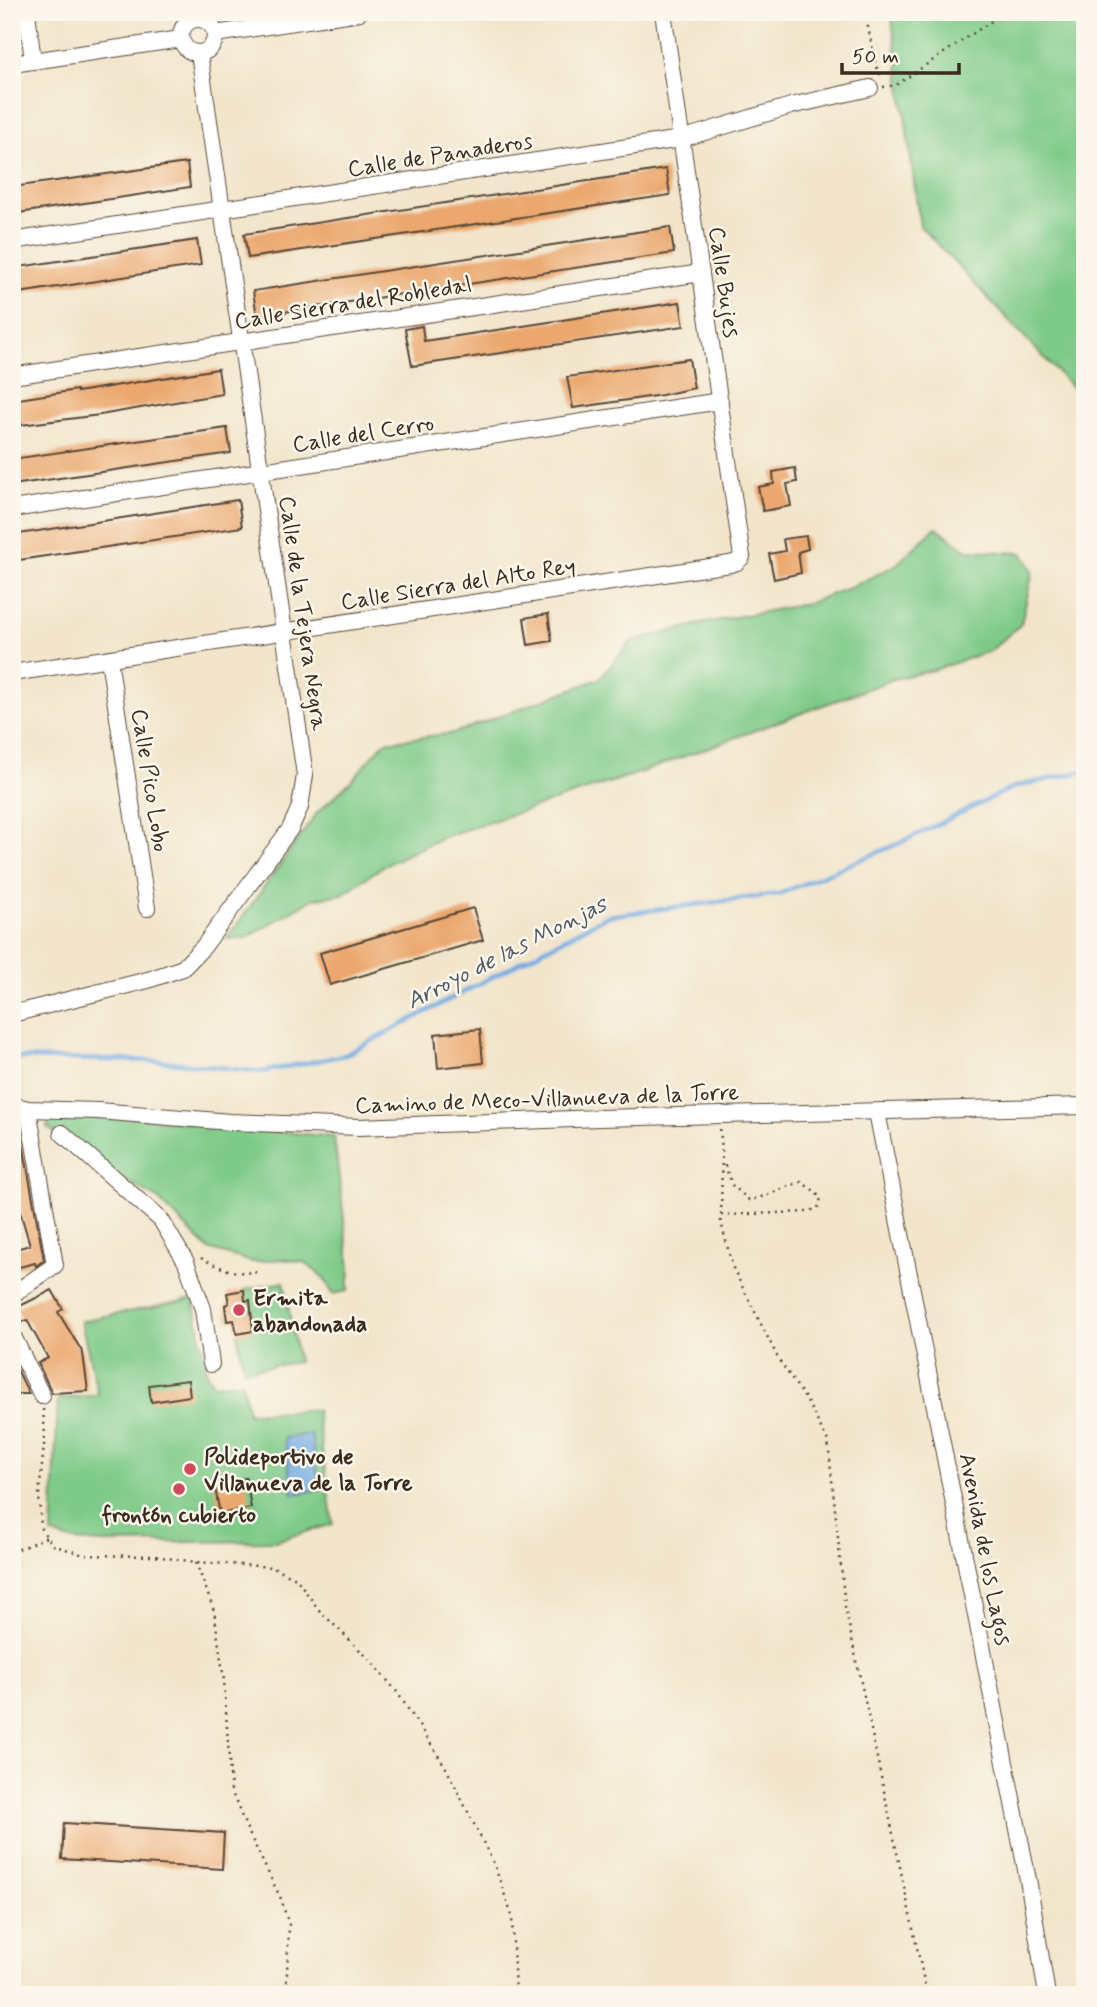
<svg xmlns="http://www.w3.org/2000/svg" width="1097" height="2007" viewBox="0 0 1097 2007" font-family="Mynerve,sans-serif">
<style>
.green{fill:#7eca88;stroke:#5c7a53;stroke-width:2}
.water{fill:#74ace3;stroke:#586b80;stroke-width:2}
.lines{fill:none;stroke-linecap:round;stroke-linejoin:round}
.stream{stroke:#74ace3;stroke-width:4.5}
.building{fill:#eba76d}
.minor-casing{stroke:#564638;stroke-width:18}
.path{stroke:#564638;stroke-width:2.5;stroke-dasharray:2 5;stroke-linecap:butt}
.minor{stroke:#fff;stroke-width:16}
.poi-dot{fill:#d1495b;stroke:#fbf7ec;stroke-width:2.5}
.labels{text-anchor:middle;stroke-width:5;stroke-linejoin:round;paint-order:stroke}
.street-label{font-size:23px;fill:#3b2a1e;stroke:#fbf7ec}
.poi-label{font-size:23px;font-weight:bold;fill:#3b2a1e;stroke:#fbf7ec;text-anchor:start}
.water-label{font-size:24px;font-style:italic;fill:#4f5863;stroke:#fbf7ec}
</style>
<rect width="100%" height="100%" fill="#fbf7ec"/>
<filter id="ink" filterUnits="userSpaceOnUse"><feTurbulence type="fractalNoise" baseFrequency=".0143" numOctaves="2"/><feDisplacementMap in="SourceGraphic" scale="14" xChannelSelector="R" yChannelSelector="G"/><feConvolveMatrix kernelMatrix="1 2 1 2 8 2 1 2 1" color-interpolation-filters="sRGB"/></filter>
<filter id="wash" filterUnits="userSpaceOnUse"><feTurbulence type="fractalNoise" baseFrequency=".00686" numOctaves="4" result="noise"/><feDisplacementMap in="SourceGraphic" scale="28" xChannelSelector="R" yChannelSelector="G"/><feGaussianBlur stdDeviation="1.57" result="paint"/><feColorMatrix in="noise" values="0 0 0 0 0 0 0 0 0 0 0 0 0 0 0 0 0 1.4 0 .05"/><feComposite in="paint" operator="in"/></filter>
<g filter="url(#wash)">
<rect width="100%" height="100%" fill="#f2e5cb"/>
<g class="green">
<polygon points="891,12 1085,12 1085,401 920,226"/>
<polygon points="936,527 967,550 1022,553 1033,571 1021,624 990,651 937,669 894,679 639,773 443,837 385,865 342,894 313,899 246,938 227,939 317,813 352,780 385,742 454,733 599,679 632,641 709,622 806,604 854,586 896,565"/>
<polygon points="55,1110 334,1137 350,1269 348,1291 333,1294 324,1278 304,1262 281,1259 253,1262 208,1249 158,1199 82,1156 47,1127"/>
<polygon points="284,1282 298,1362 244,1370 237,1334 253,1330 250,1317 253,1316 250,1301 245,1301 244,1290"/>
<polygon points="194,1299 207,1375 213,1384 242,1382 248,1413 316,1410 333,1524 275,1541 103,1543 75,1541 52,1535 58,1399 98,1395 81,1321"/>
</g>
<polygon class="water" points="311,1434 320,1490 293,1494 284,1438"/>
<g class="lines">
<polyline class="stream" points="12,1058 161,1061 262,1072 345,1055 607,916 779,894 900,843 1014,787 1085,771"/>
</g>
<g id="blocks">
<g class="building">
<polygon points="187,163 190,187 12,214 12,187"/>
<polygon points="666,169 670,195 248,258 244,234"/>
<polygon points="670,227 674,253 257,316 253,291"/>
<polygon points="197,240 201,265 12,294 12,268"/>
<polygon points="680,302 684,326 412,366 405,329 422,326 424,341"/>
<polygon points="689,359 694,388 662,395 573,408 567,377"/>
<polygon points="218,369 222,394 100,415 12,426 12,400 77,390 77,392"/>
<polygon points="227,428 231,453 12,485 12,459"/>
<polygon points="795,468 797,482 787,484 791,506 763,511 758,487 774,484 773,472"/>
<polygon points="238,500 242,527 12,561 12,535"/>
<polygon points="806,536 808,549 798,552 801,573 774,579 769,554 785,551 783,539"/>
<polygon points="548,614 552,641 528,645 524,618"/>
<polygon points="473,908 483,940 330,985 320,953"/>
<polygon points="480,1029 483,1063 438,1068 435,1034"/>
<polygon points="18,1117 44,1260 36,1266 35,1263 12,1269 12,1250 30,1245 12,1184 12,1118"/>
<polygon points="52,1290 63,1309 58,1312 83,1353 88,1391 52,1393 38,1363 48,1358 27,1320 23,1322 16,1308"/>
<polygon points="244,1290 245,1301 250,1300 253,1331 237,1334 234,1320 227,1321 225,1305 229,1303 227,1293"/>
<polygon points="12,1359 29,1394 15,1394 12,1383"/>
<polygon points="188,1380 190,1396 151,1402 149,1385"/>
<polygon points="246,1478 251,1508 220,1514 214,1483"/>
<polygon points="64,1823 224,1833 222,1869 62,1859"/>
</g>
</g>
</g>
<g filter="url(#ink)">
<use href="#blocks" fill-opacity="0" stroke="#564638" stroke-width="2"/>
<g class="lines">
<defs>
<g id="minor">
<polyline points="27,12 33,61"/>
<circle cx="198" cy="36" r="17"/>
<polyline points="215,34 360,12"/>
<polyline points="12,64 181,39"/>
<polyline points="12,241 681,139 791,106 870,88"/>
<polyline points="12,376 701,273"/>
<polyline points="12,509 720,401"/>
<polyline points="109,659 147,908"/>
<polyline points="12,673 730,564 737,562 742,557 663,12"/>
<polyline points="12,1014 148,980 183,968 204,946 290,829 300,807 305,775 199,53"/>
<polyline points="12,1105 28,1109 98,1111 230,1122 359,1127 600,1118 1085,1106"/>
<polyline points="877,1112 1029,1885 1047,1995"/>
<polyline points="62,1133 161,1220 186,1262 203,1309 211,1364"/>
<polyline points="12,1295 55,1265 28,1109"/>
<polyline points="12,1334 42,1396"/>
</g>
</defs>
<use href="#minor" class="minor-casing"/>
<g class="path">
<polyline points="865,12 876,66 881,76"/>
<polyline points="883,87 896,85 1005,12"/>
<polyline points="720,1129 722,1149 721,1222 733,1268 779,1360 805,1398 828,1441 845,1606 927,1995"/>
<path d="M721,1215L807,1212L818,1208L821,1198L813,1190L801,1182C783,1187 767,1197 749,1200L732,1185L724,1163"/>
<path d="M201,1258C222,1269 233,1274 257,1272"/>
<polyline points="43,1409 45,1435 39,1495 41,1529 53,1545 84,1555 155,1556 196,1562 273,1567 296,1578 319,1610 370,1660 397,1692 445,1766 494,1864 512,1916 515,1995"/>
<polyline points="12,1552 47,1537"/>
<polyline points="196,1562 214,1611 224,1680 231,1790 246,1827 281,1899 289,1925 286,1995"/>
</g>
<use href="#minor" class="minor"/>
</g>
</g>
<g class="poi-dot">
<circle cx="239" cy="1310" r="7"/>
<circle cx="190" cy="1469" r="7"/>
<circle cx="179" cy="1489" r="7"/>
</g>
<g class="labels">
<g class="street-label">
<text transform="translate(440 154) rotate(-9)" y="8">Calle de Panaderos</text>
<text transform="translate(725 282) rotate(82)" y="8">Calle Bujes</text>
<text transform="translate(353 302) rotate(-9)" y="8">Calle Sierra del Robledal</text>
<text transform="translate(363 433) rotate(-9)" y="8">Calle del Cerro</text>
<text transform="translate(458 583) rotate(-9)" y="8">Calle Sierra del Alto Rey</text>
<text transform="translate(304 613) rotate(82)" y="8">Calle de la Tejera Negra</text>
<text transform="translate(151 780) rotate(81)" y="8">Calle Pico Lobo</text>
<text transform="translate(547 1098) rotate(-2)" y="8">Camino de Meco-Villanueva de la Torre</text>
<text transform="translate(986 1549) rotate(79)" y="8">Avenida de los Lagos</text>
</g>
<g class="poi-label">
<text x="253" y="1305">Ermita<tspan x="253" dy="26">abandonada</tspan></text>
<text x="204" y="1464">Polideportivo de<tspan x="204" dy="26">Villanueva de la Torre</tspan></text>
<text x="179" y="1522" text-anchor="middle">frontón cubierto</text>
</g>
<g class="water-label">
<text transform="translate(506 952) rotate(-27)" y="8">Arroyo de las Monjas</text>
</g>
</g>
<rect width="1097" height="2007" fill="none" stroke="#fbf7ec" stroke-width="42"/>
<path d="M842 63v10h117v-10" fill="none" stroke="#3b2a1e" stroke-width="3.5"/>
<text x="852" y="63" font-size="21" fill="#3b2a1e" stroke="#fbf7ec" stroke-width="5" paint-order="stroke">50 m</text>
</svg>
